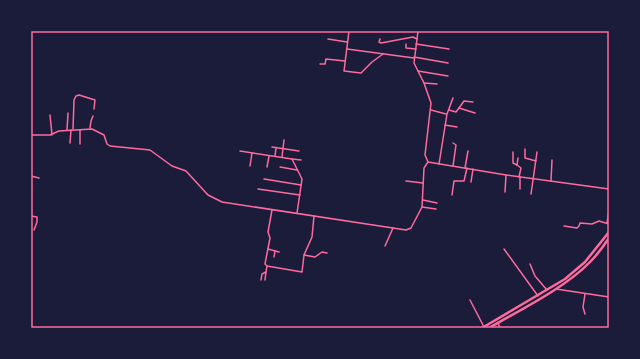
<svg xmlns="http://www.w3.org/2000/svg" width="640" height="359" viewBox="0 0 640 359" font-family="Montserrat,sans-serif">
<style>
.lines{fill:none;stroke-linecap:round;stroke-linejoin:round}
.minor{stroke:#ff6b9d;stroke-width:1.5}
.tertiary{stroke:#ff6b9d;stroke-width:1.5}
.trunk{stroke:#ff6b9d;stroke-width:2.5}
.neatline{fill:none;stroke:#ff6b9d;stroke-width:1.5}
</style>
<rect width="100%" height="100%" fill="#1b1b3a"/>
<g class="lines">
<g class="minor">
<polyline points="349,31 344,71 361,73 372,62 383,54"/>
<polyline points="418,31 414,63 424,83 431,103 425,155 428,162 506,175 609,189"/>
<polyline points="328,39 347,42"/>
<polyline points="380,39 379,42 381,43 413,37 417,39"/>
<polyline points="406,44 406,48 416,49"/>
<polyline points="416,44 449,49"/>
<polyline points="347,49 414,58"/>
<polyline points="414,57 448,63"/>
<polyline points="320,64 325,64 326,59 345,61"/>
<polyline points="418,71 448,76"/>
<polyline points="424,83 437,84"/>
<polyline points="31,91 31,92"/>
<polyline points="459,108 464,101 473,102"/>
<polyline points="431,110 446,114"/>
<polyline points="449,110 456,112 459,108 475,113"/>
<polyline points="50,115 52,135"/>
<polyline points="445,125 457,127"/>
<polyline points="90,128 91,121 93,116"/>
<polyline points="73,129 74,100 76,96 79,95 95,100 94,109"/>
<polyline points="67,130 68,113"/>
<polyline points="31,135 50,135 59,131 92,129 104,135 107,144 110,146 150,150 172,166 186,171 208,195 222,202 406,230 411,228 422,207 424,168 428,162"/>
<polyline points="70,143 71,130"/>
<polyline points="80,144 80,130"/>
<polyline points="272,147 299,151"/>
<polyline points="525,149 525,158 536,161"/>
<polyline points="240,151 292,159 302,179 297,213"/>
<polyline points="513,152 513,163 517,165"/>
<polyline points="275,156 276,148"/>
<polyline points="282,157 284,140"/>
<polyline points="518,158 517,165 521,168 519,177"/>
<polyline points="292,159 301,160"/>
<polyline points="439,164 447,114 453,98"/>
<polyline points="250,166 252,153"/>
<polyline points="453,166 456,145 453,143"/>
<polyline points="267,167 269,156"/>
<polyline points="280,167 297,170"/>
<polyline points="465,168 468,151"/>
<polyline points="31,176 39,178"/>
<polyline points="264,179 301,185"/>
<polyline points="406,181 423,183"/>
<polyline points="551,181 552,160"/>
<polyline points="471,182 473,169"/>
<polyline points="258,189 300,195"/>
<polyline points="520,189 520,177"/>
<polyline points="505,192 506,175"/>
<polyline points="531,194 537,152"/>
<polyline points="452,195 454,181 464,181 467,168"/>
<polyline points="423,200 437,203"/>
<polyline points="422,207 436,209"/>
<polyline points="272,210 268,232 270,238 265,264 267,266 302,272 304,255 312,237 314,216"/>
<polyline points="31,216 37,217 37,222 34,230"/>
<polyline points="607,223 609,210"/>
<polyline points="564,226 577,228 579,226 580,223 592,224 599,221 609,224"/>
<polyline points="385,246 393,228"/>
<polyline points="268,249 279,252"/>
<polyline points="504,249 538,296"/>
<polyline points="304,255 315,257 322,252 327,253"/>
<polyline points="274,257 275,251"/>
<polyline points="530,264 535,276 547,290"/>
<polyline points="261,280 262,274 266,272 267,266"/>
<polyline points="265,280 266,272"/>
<polyline points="585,294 583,307 585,314"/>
<polyline points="470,300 484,327"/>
<polyline points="498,323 500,328"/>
</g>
<polyline class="tertiary" points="556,289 609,297"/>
<g class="trunk">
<polyline points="482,328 565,279 585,262 609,232"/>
<path d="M489,328C520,310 565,288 590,262C597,255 603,247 609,238"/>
</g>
</g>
<rect width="640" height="359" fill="none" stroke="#1b1b3a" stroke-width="64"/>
<rect x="32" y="32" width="576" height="295" class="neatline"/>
</svg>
